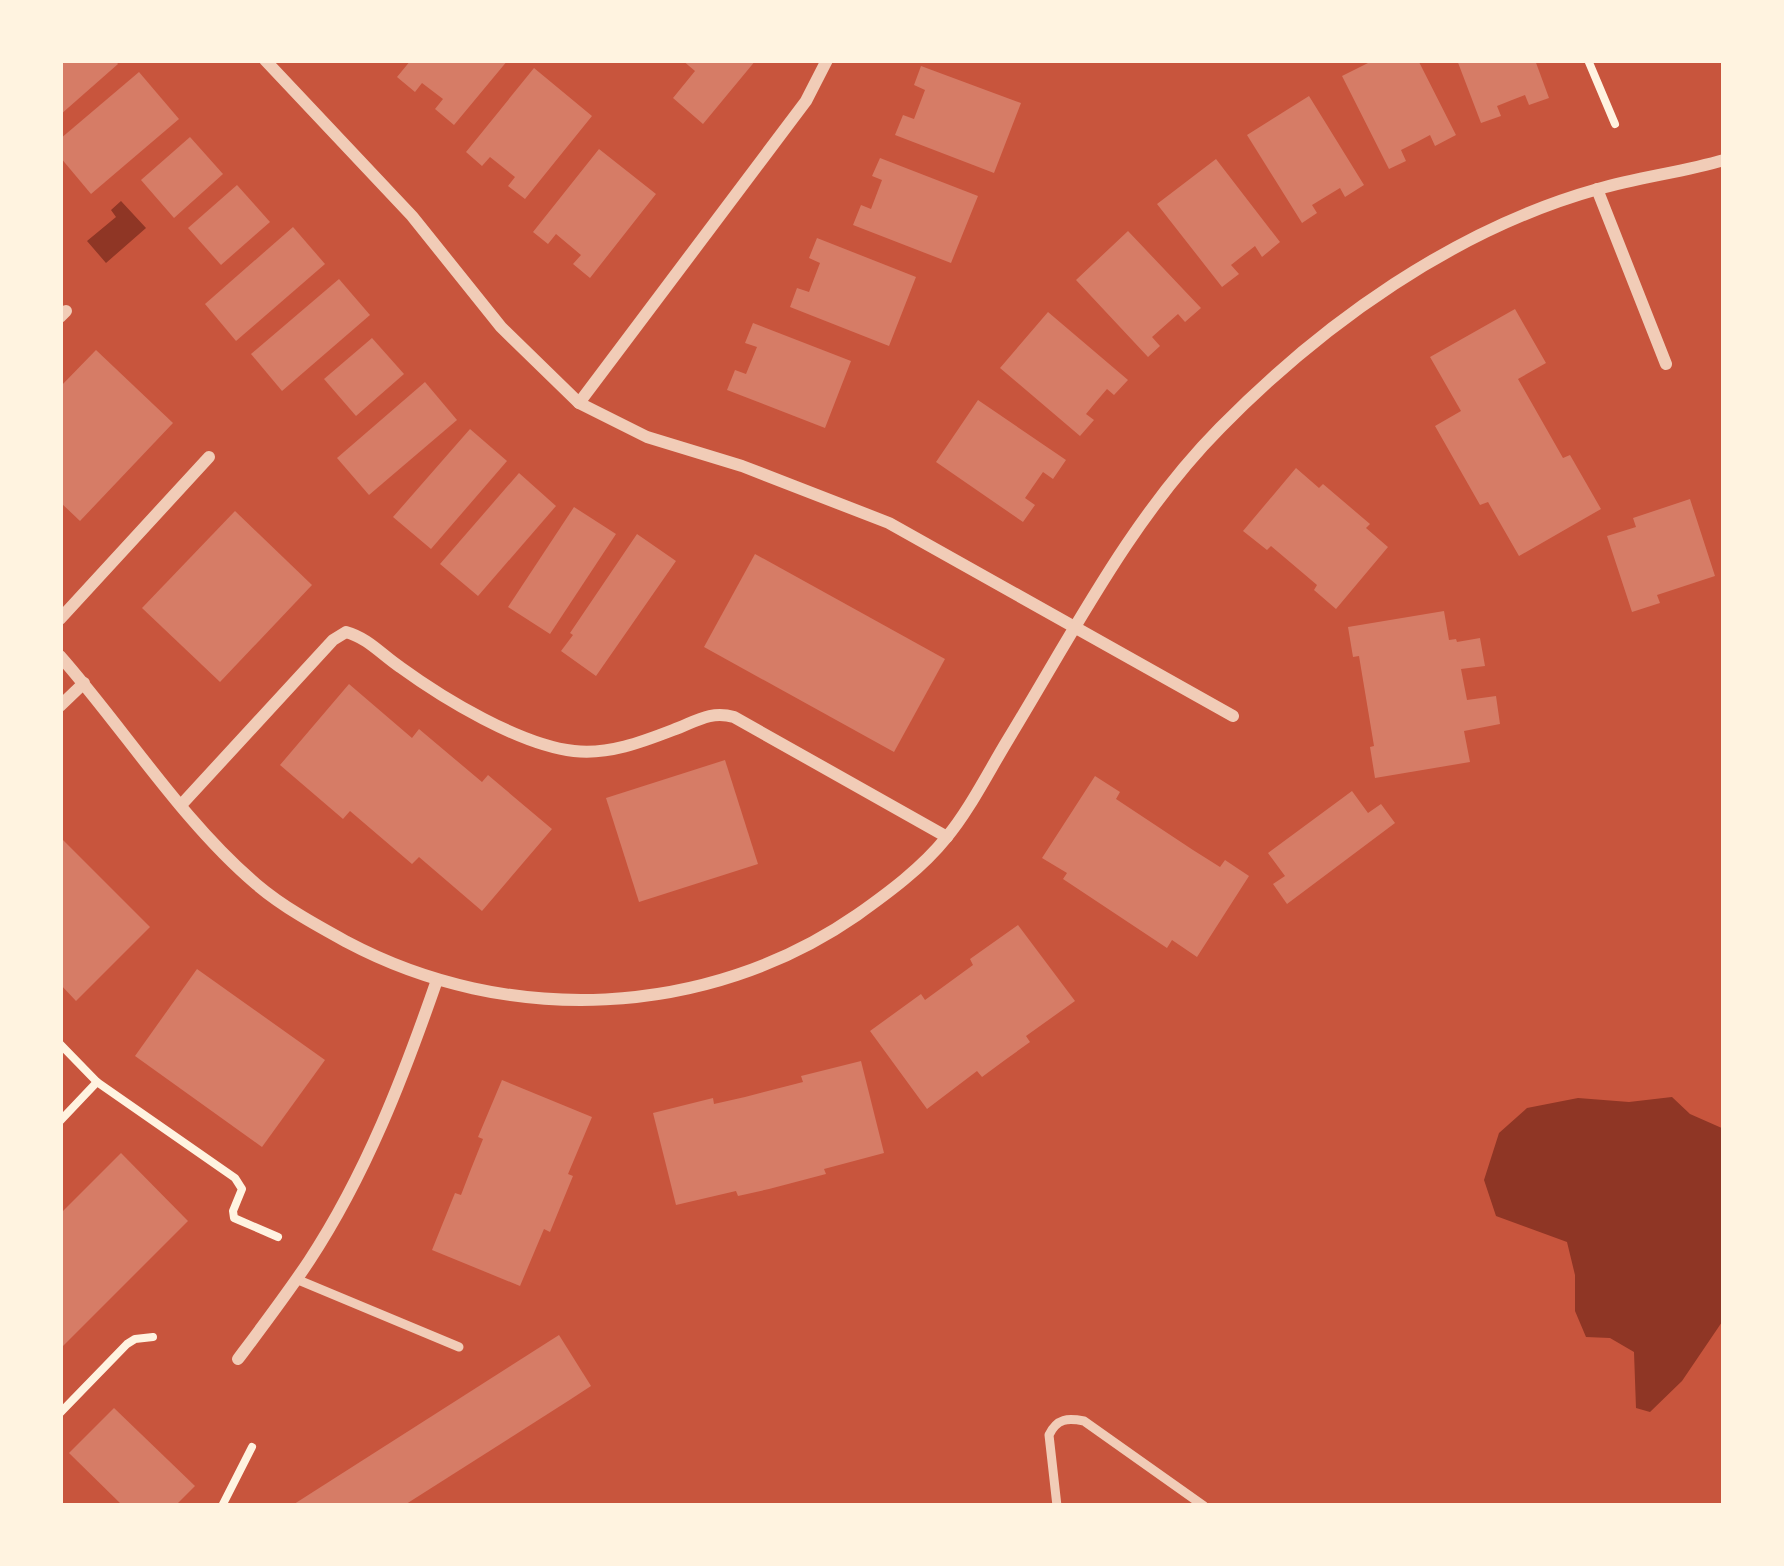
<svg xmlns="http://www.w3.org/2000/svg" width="1784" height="1566" viewBox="0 0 1784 1566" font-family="Barlow,sans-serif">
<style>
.water{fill:#8f3625}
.building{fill:#d67c66}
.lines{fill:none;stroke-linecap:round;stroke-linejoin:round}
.path{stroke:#fff3e0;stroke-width:8}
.service{stroke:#f1ccb7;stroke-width:9}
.minor{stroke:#f1ccb7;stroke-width:12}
</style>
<rect width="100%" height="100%" fill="#c8553d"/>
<g class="water">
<polygon points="121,201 146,228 106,263 87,241 116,217 111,210"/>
<polygon points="1672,1097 1690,1114 1724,1129 1724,1319 1682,1381 1650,1412 1636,1408 1634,1352 1610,1338 1586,1337 1575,1311 1575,1275 1567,1242 1496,1216 1484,1180 1499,1133 1527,1108 1578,1098 1629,1102"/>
</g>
<g class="building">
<polygon points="60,60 115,60 118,64 60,115"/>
<polygon points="411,60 508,60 454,125 435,109 443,99 422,83 415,92 397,77"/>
<polygon points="682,60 756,60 703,124 673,98 695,71"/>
<polygon points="1374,60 1418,60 1456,135 1435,146 1430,135 1417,142 1401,150 1406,161 1389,169 1342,76"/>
<polygon points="1457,60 1535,60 1549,98 1529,105 1525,95 1512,100 1497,106 1501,116 1481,123"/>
<polygon points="921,66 1021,103 994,173 895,135 903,115 914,119 925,90 914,85"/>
<polygon points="534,68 592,116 525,199 508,186 515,177 490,157 482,166 466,152"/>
<polygon points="139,72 179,119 91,194 60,157 60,139"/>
<polygon points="1309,96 1364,185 1345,197 1340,188 1312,205 1317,213 1302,223 1247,135"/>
<polygon points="190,137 223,174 174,218 141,180"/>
<polygon points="599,149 656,194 590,278 573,264 581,255 556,234 548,244 533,232"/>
<polygon points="880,158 978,196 951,263 853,225 861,205 871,209 882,180 872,176"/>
<polygon points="1216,159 1280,242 1262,257 1255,246 1231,265 1239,274 1222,287 1157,204"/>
<polygon points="237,185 270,222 221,265 188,228"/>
<polygon points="293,227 325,264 236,341 205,304"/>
<polygon points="1128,231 1201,308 1185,322 1178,314 1152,337 1160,346 1148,357 1076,280"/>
<polygon points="817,238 916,277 889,346 790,307 797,288 809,292 820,263 809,258"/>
<polygon points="339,279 370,315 282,391 251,354"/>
<polygon points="1515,309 1546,363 1518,379 1563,458 1570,455 1601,509 1519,556 1488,502 1480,505 1435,426 1461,411 1430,357"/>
<polygon points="1048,312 1128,380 1114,395 1107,389 1095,403 1086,414 1094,420 1080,436 1000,368"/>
<polygon points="753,323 851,361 825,428 727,390 735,370 746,374 757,347 745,343"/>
<polygon points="372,338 404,374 356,416 324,379"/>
<polygon points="96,350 173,423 80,521 60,502 60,387"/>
<polygon points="425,382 457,420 369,495 337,458"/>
<polygon points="978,400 1066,460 1053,479 1043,472 1025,498 1035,505 1023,522 936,462"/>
<polygon points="470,429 507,461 431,549 393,517"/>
<polygon points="1296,468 1319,488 1323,484 1370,524 1366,528 1388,547 1336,609 1314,590 1317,585 1271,546 1267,550 1243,531"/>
<polygon points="519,473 556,506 478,596 440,564"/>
<polygon points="1690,499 1715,576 1657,595 1660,603 1632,612 1607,536 1636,527 1633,518"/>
<polygon points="574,507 616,534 550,634 508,607"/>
<polygon points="235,511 312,585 220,682 142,608"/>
<polygon points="637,534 676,561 596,676 561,651 573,635 570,633"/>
<polygon points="755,554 945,659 894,752 704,647"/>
<polygon points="1444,611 1449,640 1456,639 1457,642 1480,638 1485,666 1461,669 1467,700 1496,696 1500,724 1464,731 1470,762 1375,778 1370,747 1374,746 1359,656 1353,657 1348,627"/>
<polygon points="349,684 412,738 419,729 482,782 488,775 552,829 482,911 419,857 412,864 350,811 343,819 280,765"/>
<polygon points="725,760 758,864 639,902 606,798"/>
<polygon points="1095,776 1120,792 1116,799 1193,850 1220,867 1225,860 1249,876 1197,957 1172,940 1167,948 1063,879 1067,873 1042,858"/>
<polygon points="1352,791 1368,813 1381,804 1395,823 1287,904 1273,884 1285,876 1268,853"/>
<polygon points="60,837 150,927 76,1001 60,984"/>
<polygon points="1018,925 1075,1001 1026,1036 1030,1042 1005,1060 982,1077 977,1071 927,1109 870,1031 921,994 925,1000 973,965 970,959"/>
<polygon points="197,969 325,1060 262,1147 135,1056"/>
<polygon points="861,1061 884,1153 824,1169 826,1174 769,1189 738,1196 736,1191 676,1205 653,1113 713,1098 714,1104 745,1097 803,1082 801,1076"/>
<polygon points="502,1080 592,1117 568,1174 573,1176 550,1232 544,1229 520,1286 432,1250 455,1193 461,1195 471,1169 483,1139 478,1137"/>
<polygon points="121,1153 188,1221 60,1349 60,1214"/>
<polygon points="559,1335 591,1386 568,1401 403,1506 291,1506"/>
<polygon points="114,1408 195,1486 175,1506 123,1506 69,1453"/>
</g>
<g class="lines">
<g class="path">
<polyline points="1588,60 1615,124"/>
<polyline points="60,1044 97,1082 235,1178 242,1189 233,1211 234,1218 278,1237"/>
<polyline points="60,1121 97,1082"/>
<polyline points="60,1413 127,1344 135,1339 153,1337"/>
<polyline points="222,1506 252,1447"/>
</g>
<g class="service">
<polyline points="296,1279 459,1347"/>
<path d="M1057,1506L1049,1435C1057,1418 1068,1418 1084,1421L1204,1506"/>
</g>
<g class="minor">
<polyline points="265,60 412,216 501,327 579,403 647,437 742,466 889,523 1233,716"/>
<polyline points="1597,189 1666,364"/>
<polyline points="60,317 66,311"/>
<polyline points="579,403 806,101 827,60"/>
<polyline points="60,619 209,457"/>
<path d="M60,656C125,730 182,821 256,884C283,907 316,925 347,942C507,1027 707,1019 857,915C888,893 922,868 946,838C969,811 990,769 1009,738C1074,631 1132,517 1220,428C1323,323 1455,229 1598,189C1640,177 1683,172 1724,160"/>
<polyline points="60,706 84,683"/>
<path d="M182,804L333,640L346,632C368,638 382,655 400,667C444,699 520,745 574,751C608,755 642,742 673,730C695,722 710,710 734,717L947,837"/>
<path d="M238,1359C262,1327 287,1294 309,1261C366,1174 403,1078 437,980"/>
</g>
</g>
<rect width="1784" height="1566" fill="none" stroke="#fff3e0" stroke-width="126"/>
</svg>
